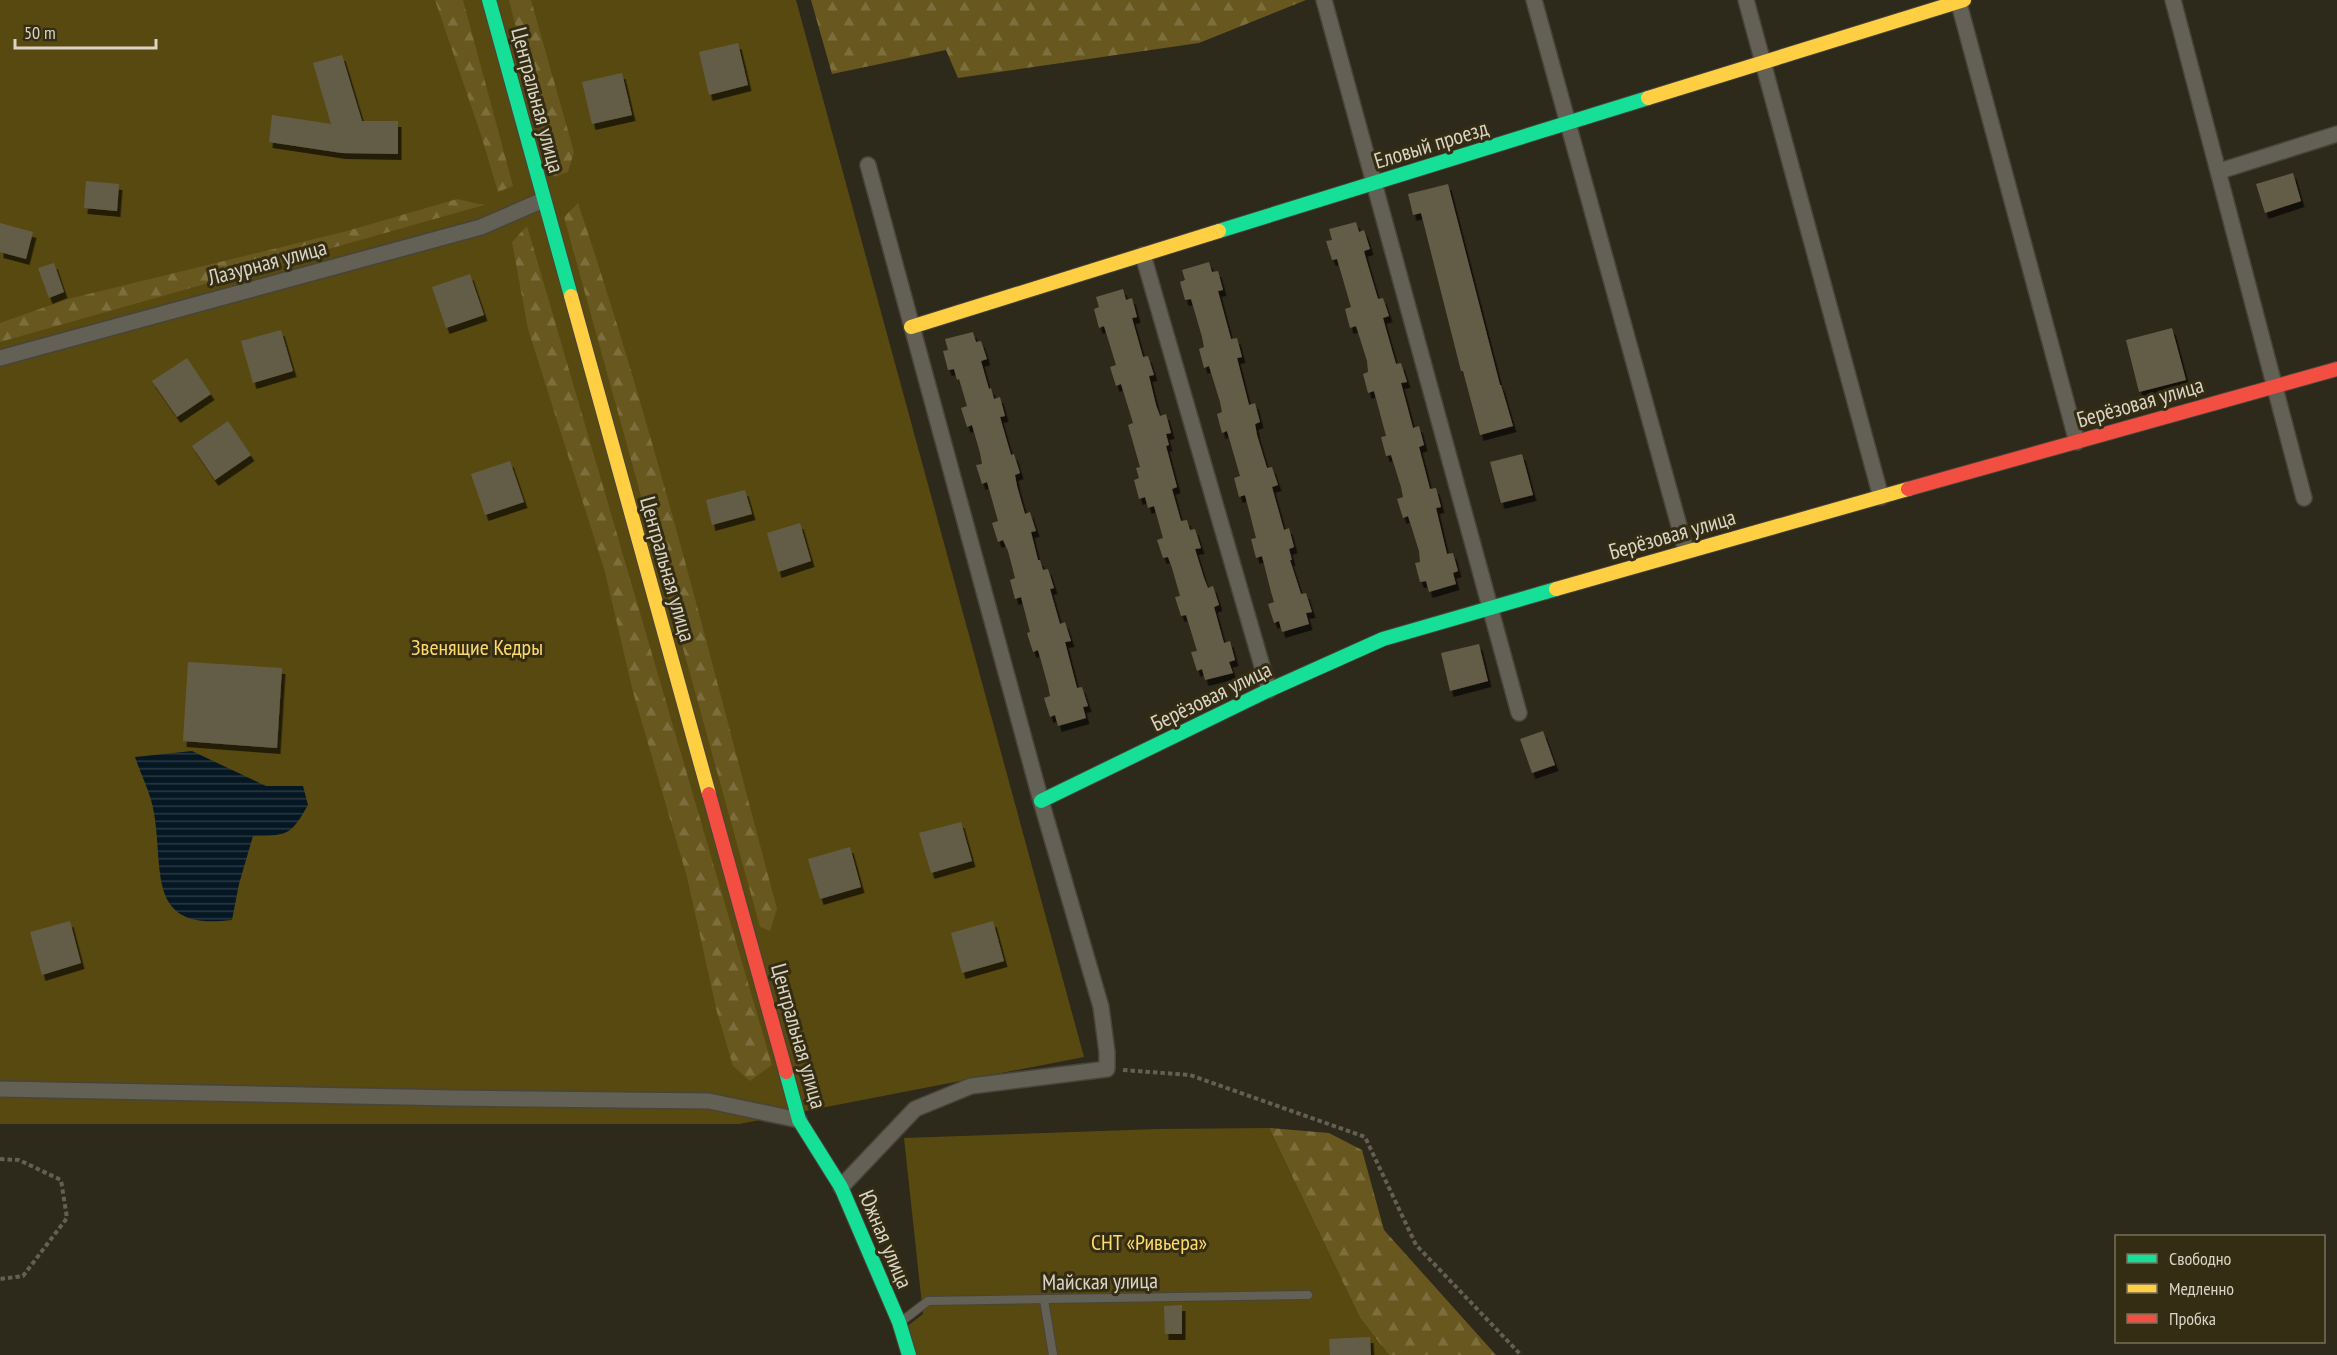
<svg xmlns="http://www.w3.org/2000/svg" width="2337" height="1355" viewBox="0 0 2337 1355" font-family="'PT Sans Narrow',sans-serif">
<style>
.green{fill:#584911}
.forest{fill:url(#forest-firs)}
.water{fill:url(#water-rules)}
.building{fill:#645d47;filter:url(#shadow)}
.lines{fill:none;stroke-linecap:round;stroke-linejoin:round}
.lane-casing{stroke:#484439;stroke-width:10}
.street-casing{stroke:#484439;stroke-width:18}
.fast-casing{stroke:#484439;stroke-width:16}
.slow-casing{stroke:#484439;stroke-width:16}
.jam-casing{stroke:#484439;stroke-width:16}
.path{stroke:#635f55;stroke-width:4;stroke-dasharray:4.5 3;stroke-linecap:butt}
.lane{stroke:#636056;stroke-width:8}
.street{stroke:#636056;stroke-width:15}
.fast{stroke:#16e098;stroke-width:14}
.slow{stroke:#ffcf43;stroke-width:14}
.jam{stroke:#f24e42;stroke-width:14}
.labels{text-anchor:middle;stroke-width:6;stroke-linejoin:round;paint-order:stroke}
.street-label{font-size:22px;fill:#d9d4c6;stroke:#352d13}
.park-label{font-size:22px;fill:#fdda6c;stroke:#352d13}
</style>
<defs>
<pattern id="forest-firs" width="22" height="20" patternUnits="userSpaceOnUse" patternTransform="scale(1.5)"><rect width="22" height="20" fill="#68571f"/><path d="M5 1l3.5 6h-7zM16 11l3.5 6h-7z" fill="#7d6e3e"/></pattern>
<pattern id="water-rules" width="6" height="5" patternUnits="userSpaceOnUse" patternTransform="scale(1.5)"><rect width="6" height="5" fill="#061724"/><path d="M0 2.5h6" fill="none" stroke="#2a3842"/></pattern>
<filter id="shadow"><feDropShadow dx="3.5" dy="6" stdDeviation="0" flood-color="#0009"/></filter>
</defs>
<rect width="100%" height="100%" fill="#2d291b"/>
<g class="green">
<polygon points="0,0 796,0 1084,1057 739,1124 0,1124"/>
<polygon points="1269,1128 1360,1318 1389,1355 914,1355 906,1327 923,1314 904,1138 1158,1129"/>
</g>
<g class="forest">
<polygon points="435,0 463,0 513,186 498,192 481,135"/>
<polygon points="509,0 531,0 574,152 568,172 554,177"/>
<polygon points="811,0 1306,0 1199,43 958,78 946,50 832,74"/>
<polygon points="457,199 484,205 0,342 0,323 68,299 347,231"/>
<path d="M578,203C656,435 714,673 777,909L770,931L760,927L564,217Z"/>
<polygon points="527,226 772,1065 750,1081 733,1066 717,1012 687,877 633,692 605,572 528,329 512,242"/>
<polygon points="1269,1128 1329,1133 1362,1150 1384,1230 1496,1355 1389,1355 1360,1318"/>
</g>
<path class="water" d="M192,751L266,786H303L308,805C290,837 287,835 253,836L239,884L232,920C146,931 164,873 154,813C151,794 141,775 135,757Z"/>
<g class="building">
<polygon points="738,43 748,85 709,95 699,52"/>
<polygon points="342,55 362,121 398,121 398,154 342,153 269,142 272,115 331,124 313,63"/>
<polygon points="622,73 632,115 592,124 582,82"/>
<polygon points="2293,173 2301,201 2265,213 2256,184"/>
<polygon points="86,181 119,184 117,211 84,208"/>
<polygon points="1448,184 1500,385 1501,385 1513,426 1480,435 1463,371 1461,371 1421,213 1413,215 1408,194"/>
<polygon points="1356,222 1359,232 1364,230 1370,249 1364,251 1367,262 1378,299 1383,298 1389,316 1383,318 1386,329 1396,364 1401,363 1407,382 1401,383 1413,428 1419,426 1424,445 1419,447 1430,489 1436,488 1441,507 1436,508 1447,554 1453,553 1458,571 1453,573 1456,584 1429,592 1426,581 1420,582 1415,563 1420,562 1419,551 1408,516 1403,518 1397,499 1403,497 1401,487 1391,455 1386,456 1381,437 1386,436 1374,391 1368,393 1363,374 1368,372 1367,361 1356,326 1350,328 1345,309 1351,307 1337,259 1332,260 1326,241 1332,240 1329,229"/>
<polygon points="0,223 33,232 26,259 0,252"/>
<polygon points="1209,262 1212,272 1218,271 1223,290 1218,291 1221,302 1231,339 1237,338 1242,357 1237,358 1249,405 1255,403 1260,422 1255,424 1257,435 1267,468 1272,467 1278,485 1272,487 1284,530 1289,528 1294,547 1289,549 1292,560 1290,560 1301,594 1306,593 1312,612 1306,613 1309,624 1282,632 1279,621 1274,623 1268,604 1274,602 1271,592 1262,556 1256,558 1251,539 1256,538 1245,495 1239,497 1234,478 1240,476 1227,431 1222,433 1217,414 1222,412 1220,402 1209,366 1204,368 1199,349 1204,347 1202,337 1191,299 1185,300 1180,282 1185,280 1182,270"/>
<polygon points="54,263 64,292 49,298 38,268"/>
<polygon points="470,274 484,315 446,328 432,287"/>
<polygon points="1123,289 1126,300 1132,298 1137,317 1132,318 1143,357 1148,356 1154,375 1149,376 1156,405 1160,416 1166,414 1171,433 1166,434 1169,445 1166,446 1177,487 1172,489 1181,521 1187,520 1190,530 1195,529 1201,548 1195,549 1204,578 1208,588 1213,586 1219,605 1214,607 1224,643 1230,641 1235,660 1229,662 1233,673 1205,680 1202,669 1197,671 1191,652 1197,651 1186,615 1181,616 1175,597 1180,596 1172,568 1168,557 1163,558 1157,540 1163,538 1154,506 1148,508 1145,497 1139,499 1134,480 1139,478 1136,468 1140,467 1128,425 1133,423 1121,384 1116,386 1110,367 1116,365 1104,326 1099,328 1094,309 1099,307 1096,297"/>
<polygon points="2172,328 2186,380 2139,392 2126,340"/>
<polygon points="281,330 293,371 253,383 241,341"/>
<polygon points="973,332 976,342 981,341 987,359 981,361 989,389 991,388 994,399 1000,397 1005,416 1000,417 1011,455 1014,454 1020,473 1015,475 1017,486 1025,514 1030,512 1036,531 1031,532 1038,560 1040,560 1043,570 1048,569 1054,588 1050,589 1060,624 1065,622 1071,641 1065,642 1077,688 1082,687 1088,706 1083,707 1086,718 1058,726 1055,715 1050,717 1044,698 1050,696 1048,686 1038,650 1033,652 1027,633 1030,632 1021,597 1015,599 1010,580 1015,578 1008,551 1003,540 998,542 992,523 998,521 987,482 982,484 976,465 982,464 980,453 972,425 967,427 961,408 967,406 959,379 957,380 954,369 948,370 943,351 948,350 945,339"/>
<polygon points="187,358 211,394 177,417 152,381"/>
<polygon points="228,421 251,455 215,480 192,446"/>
<polygon points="1522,454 1533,495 1501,503 1490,462"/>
<polygon points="510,461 524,502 485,515 471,474"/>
<polygon points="745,490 752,514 712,525 706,500"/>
<polygon points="800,523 811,561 778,572 767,533"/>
<polygon points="1479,644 1488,681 1450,691 1441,653"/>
<polygon points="188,662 282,668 277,748 183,741"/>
<polygon points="1543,731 1555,765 1532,773 1520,739"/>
<polygon points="961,822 972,861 931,873 919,833"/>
<polygon points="850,847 861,887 820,899 808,859"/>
<polygon points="70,921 81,963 42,975 30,932"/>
<polygon points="993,921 1004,961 962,973 951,933"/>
<polygon points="1182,1305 1182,1334 1165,1334 1164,1306"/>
<polygon points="1370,1337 1371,1355 1330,1355 1329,1339"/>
</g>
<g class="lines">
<defs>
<g id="lane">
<polyline points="1044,1300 1053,1355"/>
<polyline points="902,1321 928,1301 1308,1295"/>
</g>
<g id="street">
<polyline points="1324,0 1519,713"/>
<polyline points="1534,0 1686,551"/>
<polyline points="1746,0 1881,497"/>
<polyline points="1958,0 2077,442"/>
<polyline points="2173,0 2304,498"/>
<polyline points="2220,171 2337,134"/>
<polyline points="1143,255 1269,690"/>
<polyline points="0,358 481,227 543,200"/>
<polyline points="0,1089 453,1098 709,1101 799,1120"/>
<polyline points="841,1187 915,1109 971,1086 1107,1069 1107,1052 1101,1007 1041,801 868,165"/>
</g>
<g id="fast">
<polyline points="489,0 571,296"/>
<polyline points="1219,231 1648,98"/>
<polyline points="1041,801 1269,690 1383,639 1556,589"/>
<polyline points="786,1072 799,1120 841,1187 899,1322 909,1355"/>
</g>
<g id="slow">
<polyline points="1648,98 1964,0"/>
<polyline points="571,296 709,794"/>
<polyline points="911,327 1219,231"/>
<polyline points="1556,589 1908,489"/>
</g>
<g id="jam">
<polyline points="1908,489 2337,369"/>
<polyline points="709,794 786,1072"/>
</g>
</defs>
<use href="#lane" class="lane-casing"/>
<use href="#street" class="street-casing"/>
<use href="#fast" class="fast-casing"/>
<use href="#slow" class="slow-casing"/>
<use href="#jam" class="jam-casing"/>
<g class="path">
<polyline points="1123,1070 1190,1075 1365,1137 1416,1245 1521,1355"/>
<polyline points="0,1159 19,1160 61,1180 67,1218 23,1276 0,1279"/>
</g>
<use href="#lane" class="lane"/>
<use href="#street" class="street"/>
<use href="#fast" class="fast"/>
<use href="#slow" class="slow"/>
<use href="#jam" class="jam"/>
</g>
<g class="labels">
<g class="street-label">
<text transform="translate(538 100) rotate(75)" y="8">Центральная улица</text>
<text transform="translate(1431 144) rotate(-17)" y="8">Еловый проезд</text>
<text transform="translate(267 262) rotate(-15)" y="8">Лазурная улица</text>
<text transform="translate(2140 402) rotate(-16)" y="8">Берёзовая улица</text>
<text transform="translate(1672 534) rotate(-16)" y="8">Берёзовая улица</text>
<text transform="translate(668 569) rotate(74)" y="8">Центральная улица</text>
<text transform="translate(1211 696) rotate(-26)" y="8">Берёзовая улица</text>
<text transform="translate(799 1036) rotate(74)" y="8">Центральная улица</text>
<text transform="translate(886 1239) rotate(67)" y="8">Южная улица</text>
<text transform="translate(1100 1281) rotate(-1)" y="8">Майская улица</text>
</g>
<g class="park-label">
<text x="477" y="655">Звенящие Кедры</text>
<text x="1149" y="1250">СНТ «Ривьера»</text>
</g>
</g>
<rect x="2115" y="1235" width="210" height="108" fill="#352d13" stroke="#77705b" stroke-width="1.5"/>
<rect x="2127" y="1254" width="30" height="9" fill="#16e098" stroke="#77705b" stroke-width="1.5"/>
<text x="2169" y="1265" font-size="18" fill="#d9d4c6">Свободно</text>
<rect x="2127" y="1284" width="30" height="9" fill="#ffcf43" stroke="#77705b" stroke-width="1.5"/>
<text x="2169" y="1295" font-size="18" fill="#d9d4c6">Медленно</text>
<rect x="2127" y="1314" width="30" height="9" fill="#f24e42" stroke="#77705b" stroke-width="1.5"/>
<text x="2169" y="1325" font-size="18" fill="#d9d4c6">Пробка</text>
<path d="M15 39v9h141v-9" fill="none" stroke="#d9d4c6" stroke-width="3"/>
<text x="24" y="39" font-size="18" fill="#d9d4c6" stroke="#352d13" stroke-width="4.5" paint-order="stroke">50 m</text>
</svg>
